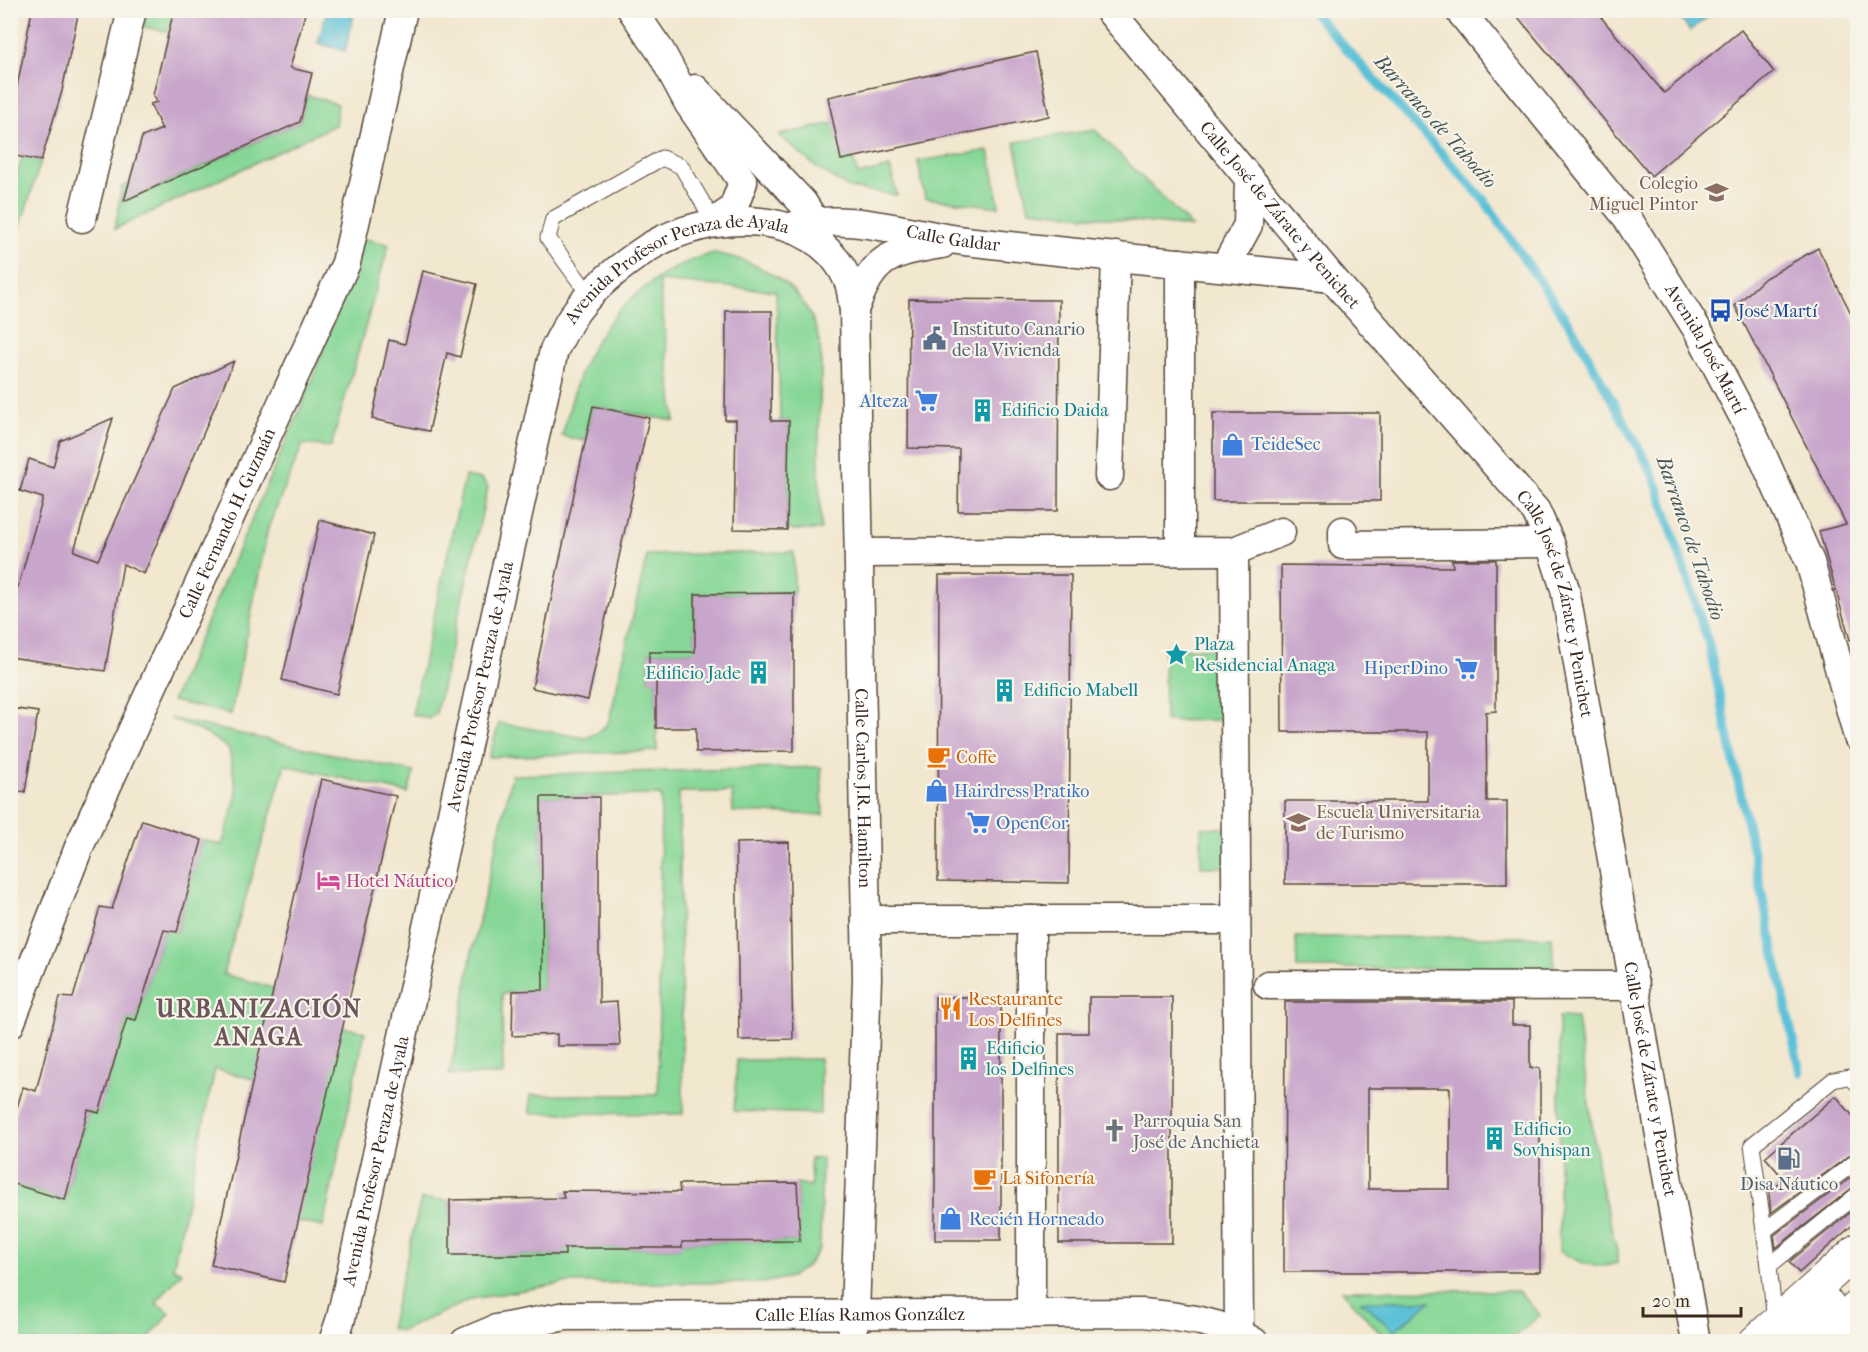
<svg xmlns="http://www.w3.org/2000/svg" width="1868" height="1352" viewBox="0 0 1868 1352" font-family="'IM FELL French Canon',serif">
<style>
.green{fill:#86d797;stroke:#60805a;stroke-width:1.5}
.water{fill:#5ac0d7;stroke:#4a757a;stroke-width:1.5}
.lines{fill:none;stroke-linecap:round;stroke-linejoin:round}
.stream{stroke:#5ac0d7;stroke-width:9}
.building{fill:#c8a5cb;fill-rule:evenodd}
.lane-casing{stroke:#564639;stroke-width:17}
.street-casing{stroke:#564639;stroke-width:31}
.primary-casing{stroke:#564639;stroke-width:35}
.lane{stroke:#fff;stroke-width:15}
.street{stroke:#fff;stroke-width:28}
.primary{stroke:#fff;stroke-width:33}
.labels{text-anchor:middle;stroke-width:4.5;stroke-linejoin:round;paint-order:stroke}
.education-label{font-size:18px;fill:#785e54;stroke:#f7f3e8;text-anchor:end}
.street-label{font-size:18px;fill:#3b2a1e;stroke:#f7f3e8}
.transit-label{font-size:18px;fill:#164399;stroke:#f7f3e8;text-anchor:start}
.service-label{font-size:18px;fill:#4e5e75;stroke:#f7f3e8;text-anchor:start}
.shop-label{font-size:18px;fill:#366cbe;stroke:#f7f3e8;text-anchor:start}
.culture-label{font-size:18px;fill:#0d838f;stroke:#f7f3e8;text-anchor:start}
.food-label{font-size:18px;fill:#c56008;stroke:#f7f3e8;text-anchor:start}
.hotel-label{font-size:18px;fill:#b23c85;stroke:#f7f3e8;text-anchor:start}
.worship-label{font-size:18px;fill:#5b616d;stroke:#f7f3e8;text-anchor:start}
.water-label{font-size:20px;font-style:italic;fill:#445756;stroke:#f7f3e8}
.district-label{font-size:24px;font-weight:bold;letter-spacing:1.5px;fill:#6c555b;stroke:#f7f3e8}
</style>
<rect width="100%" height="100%" fill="#f7f3e8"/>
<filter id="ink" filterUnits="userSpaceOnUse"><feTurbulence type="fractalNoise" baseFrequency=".0167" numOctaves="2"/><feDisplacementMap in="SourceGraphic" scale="12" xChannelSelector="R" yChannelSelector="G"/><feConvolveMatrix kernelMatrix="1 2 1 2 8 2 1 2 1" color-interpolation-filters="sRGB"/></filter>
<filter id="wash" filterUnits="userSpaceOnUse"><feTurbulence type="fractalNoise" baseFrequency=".008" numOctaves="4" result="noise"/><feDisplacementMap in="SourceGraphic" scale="24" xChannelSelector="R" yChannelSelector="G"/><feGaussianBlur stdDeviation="1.35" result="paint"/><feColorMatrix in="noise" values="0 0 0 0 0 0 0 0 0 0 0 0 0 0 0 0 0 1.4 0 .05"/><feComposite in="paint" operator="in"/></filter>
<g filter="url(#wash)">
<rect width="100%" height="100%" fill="#f2e7cf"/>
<g class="green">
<polygon points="147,11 236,11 169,32 144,27"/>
<polygon points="307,95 338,104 335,125 115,229 122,186 129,184 135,197 300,122"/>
<polygon points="834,123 853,157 858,175 890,167 897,195 849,188 817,168 779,135"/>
<polygon points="1095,130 1192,227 1029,210 1015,142"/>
<polygon points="989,150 999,207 925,198 918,161"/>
<polygon points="22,157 41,161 11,256 11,196"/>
<polygon points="359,238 389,244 331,447 303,444 268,528 231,714 172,701 307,393 343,296"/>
<path d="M714,253C769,263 817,294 821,355C822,379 819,404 819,429C818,462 820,496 821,530H787L789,421H780V413L776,291L659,281L675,421L593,406L585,441L562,436C570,408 576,377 590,352C614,305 663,266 714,253Z"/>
<polygon points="465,476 482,479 488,487 436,713 429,719 412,714"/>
<polygon points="794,552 794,593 695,594 695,640 698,652 649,652 649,680 656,681 657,751 489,757 499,723 586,738 601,731 609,721 647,555"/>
<polygon points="1221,648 1222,720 1165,721 1164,649"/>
<polygon points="169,718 414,772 408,793 285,765 223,974 274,988 268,1011 365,1032 323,1227 298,1221 253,1079 215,1069 173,1268 182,1272 156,1303 170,1313 146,1341 11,1342 11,1183 65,1200 88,1110 99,1112 127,1018 136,1020 164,930 177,932 202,840 222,845 237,794 229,749 207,734"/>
<polygon points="821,767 823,815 733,812 732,792 679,792 683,1114 530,1113 530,1095 658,1095 661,795 541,797 543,990 502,994 503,1075 449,1075 458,1036 472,951 512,775"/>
<rect x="1201" y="828" width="31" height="39"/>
<polygon points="1296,937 1552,937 1554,969 1297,968"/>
<path d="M1559,1017L1577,1018L1600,1182L1617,1251V1263C1595,1271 1578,1262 1559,1251Z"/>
<polygon points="820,1059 820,1114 734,1111 737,1060"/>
<polygon points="822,1158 820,1248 808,1265 791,1277 763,1283 564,1283 472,1299 401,1331 390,1328 421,1199 450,1200 451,1255 564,1255 565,1248 681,1248 682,1242 799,1241 797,1183 811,1186 810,1159"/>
<polygon points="1342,1290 1518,1291 1540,1315 1509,1341 1419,1341 1413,1335 1405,1341 1387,1341"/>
</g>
<g class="water">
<polygon points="327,11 355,11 345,51 318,43"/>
<polygon points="1674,11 1715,11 1690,31"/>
<polygon points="1361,1301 1431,1301 1394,1331"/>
</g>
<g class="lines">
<polyline class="stream" points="1311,10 1484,200 1574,331 1654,476 1709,645 1800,1072"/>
</g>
<g id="blocks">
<g class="building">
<polygon points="32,10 79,10 62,91 41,161 10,155 10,123"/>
<polygon points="174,10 306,10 290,68 312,73 300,122 124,201 142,137 162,129 150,104 157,102 153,95"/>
<polygon points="1512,10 1595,10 1664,93 1741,30 1774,72 1651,176"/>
<polygon points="1036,52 1049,116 841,160 828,97"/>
<polygon points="1818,248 1857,325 1857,639 1850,640 1819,531 1846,524 1735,306 1765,278"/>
<polygon points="423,271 477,284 460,357 447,353 429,431 372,419 389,340 405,344"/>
<polygon points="909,299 1059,300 1058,511 958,511 959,449 908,448"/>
<polygon points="726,311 772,311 771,421 789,421 787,530 734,529 736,420 725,420"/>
<polygon points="234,361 144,574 123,564 105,671 10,657 10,586 18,587 43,498 20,491 29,459 53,467 60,441 113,418 74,551 98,560 175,389"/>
<polygon points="593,406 649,418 588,700 532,688"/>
<rect x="1213" y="413" width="167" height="88"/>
<polygon points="320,520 374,535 337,694 282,680"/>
<polygon points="1452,560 1496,560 1496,711 1486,712 1487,801 1507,801 1507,884 1285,884 1285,801 1428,801 1428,732 1282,732 1281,565 1453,567"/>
<polygon points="939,575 1071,575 1069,883 938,881"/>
<polygon points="794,593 794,751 696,752 696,728 656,728 656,681 649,681 649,652 695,652 695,594"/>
<polygon points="10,708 38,712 25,792 10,790"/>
<polygon points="321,779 396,796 284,1282 211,1265"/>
<polygon points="541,797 599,797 599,1003 617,1002 620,1046 557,1046 557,1034 512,1036 513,991 543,990"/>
<polygon points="142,820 202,840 177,932 164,930 136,1020 127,1018 99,1113 88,1110 65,1200 10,1183 10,1132 23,1087 36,1091 60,997 73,998 100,907 112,909"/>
<polygon points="789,842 793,1039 739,1040 736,843"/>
<rect x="935" y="997" width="66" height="243"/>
<polygon points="1089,997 1172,997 1172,1243 1059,1243 1059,1033 1089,1033"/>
<path d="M1285,1002H1512V1025H1530V1068H1540V1272H1284ZM1368,1088H1450V1189H1368Z"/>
<polygon points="1836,1096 1857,1121 1857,1150 1771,1213 1769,1193 1784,1179 1765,1157"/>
<polygon points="1857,1173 1857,1184 1776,1248 1774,1235"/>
<polygon points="797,1183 800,1241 682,1242 682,1248 565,1248 565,1255 450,1255 450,1200 564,1198 562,1191 680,1192 679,1184"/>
<polygon points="1857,1207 1857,1221 1799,1273 1789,1262"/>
</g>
</g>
</g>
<g filter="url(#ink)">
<use href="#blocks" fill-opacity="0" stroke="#564639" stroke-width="1.5"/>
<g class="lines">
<defs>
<g id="lane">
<polyline points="590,296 548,238 553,219 662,158 681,166 714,222"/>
<polyline points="1765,1230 1858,1160"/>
<polyline points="1769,1266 1752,1145 1833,1080 1849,1077 1858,1084"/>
<polyline points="1775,1322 1769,1266 1858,1194"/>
</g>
<g id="street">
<polyline points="632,10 661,52 689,104 743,182 733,209 714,222"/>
<path id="s1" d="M1109,10L1332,278L1536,511L1550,543L1565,589L1696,1342"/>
<path id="s2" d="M1459,10L1626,216L1700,334L1756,441L1810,562L1858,737"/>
<polyline points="695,89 803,203 814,220 819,236"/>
<polyline points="82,218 132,10"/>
<path id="s3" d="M790,227C850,211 906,234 965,241C1087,255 1210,266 1332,278"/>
<polyline points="1180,263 1180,551"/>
<polyline points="1225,267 1248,225 1249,179"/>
<path d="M854,310C874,256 888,253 942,244"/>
<polyline points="1109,476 1116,256"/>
<polyline points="1343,531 1343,545 1550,543"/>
<polyline points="1234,551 1239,1332"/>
<polyline points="859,553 1234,551 1281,532"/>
<polyline points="866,920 1236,920"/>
<polyline points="1031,920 1031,1313"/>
<polyline points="1268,985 1635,986"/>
<path id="s4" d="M10,1024L79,847L346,263L403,10"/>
<path id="s5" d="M333,1342L341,1318L554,350C561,337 568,322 577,310C596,285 623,264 649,247C709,210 818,205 849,283C852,291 852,301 854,310L867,978L855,1313L851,1342"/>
<path id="s6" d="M465,1342L496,1329L566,1316L1143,1313C1181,1317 1222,1321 1254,1342"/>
</g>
<g id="primary">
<polyline points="1755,1342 1858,1250"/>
<polyline points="1791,1342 1797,1333 1828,1305"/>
<polyline points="1818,1342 1858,1307"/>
</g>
</defs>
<use href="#lane" class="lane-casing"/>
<use href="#street" class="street-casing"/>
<use href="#primary" class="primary-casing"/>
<use href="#lane" class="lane"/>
<use href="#street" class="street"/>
<use href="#primary" class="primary"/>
</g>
</g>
<defs>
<symbol id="school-bare" viewBox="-9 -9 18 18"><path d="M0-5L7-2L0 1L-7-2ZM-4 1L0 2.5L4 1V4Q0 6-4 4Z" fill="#8d6e63" stroke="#f7f3e8" stroke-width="2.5" paint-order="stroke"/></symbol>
<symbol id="bus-bare" viewBox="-9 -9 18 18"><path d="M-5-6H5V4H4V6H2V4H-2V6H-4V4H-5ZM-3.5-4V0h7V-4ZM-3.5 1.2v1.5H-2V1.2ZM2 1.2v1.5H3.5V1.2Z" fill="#1a4fb4" stroke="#f7f3e8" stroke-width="2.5" paint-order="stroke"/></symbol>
<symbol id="civic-bare" viewBox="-9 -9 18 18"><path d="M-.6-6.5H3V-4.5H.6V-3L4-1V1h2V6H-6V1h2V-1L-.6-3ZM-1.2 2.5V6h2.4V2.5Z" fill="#5c6f8a" stroke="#f7f3e8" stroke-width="2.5" paint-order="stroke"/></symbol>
<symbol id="supermarket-bare" viewBox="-9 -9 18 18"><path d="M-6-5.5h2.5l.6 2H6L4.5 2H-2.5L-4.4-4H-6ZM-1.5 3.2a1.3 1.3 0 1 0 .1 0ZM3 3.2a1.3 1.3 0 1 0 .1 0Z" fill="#3f7fe0" stroke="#f7f3e8" stroke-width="2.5" paint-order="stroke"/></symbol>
<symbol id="building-bare" viewBox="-9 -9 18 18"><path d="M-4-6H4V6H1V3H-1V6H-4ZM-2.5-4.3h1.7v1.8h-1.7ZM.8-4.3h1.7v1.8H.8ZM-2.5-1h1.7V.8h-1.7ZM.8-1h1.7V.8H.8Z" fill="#0f9aa8" stroke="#f7f3e8" stroke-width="2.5" paint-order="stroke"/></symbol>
<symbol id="shop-bare" viewBox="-9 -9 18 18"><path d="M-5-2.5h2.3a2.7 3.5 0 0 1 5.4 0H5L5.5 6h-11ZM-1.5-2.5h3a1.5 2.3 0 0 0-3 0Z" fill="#3f7fe0" stroke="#f7f3e8" stroke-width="2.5" paint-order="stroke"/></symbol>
<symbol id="sight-bare" viewBox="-9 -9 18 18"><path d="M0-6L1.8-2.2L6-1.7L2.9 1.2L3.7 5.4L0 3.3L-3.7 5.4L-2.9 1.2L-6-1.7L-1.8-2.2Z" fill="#0f9aa8" stroke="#f7f3e8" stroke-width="2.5" paint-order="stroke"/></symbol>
<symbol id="cafe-bare" viewBox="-9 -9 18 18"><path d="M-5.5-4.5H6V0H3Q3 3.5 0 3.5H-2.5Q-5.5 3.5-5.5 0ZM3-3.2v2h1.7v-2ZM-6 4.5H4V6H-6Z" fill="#e8710a" stroke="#f7f3e8" stroke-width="2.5" paint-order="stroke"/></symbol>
<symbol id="university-bare" viewBox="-9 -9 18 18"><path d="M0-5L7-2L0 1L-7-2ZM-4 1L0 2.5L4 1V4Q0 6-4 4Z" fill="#8d6e63" stroke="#f7f3e8" stroke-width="2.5" paint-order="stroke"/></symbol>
<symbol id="hotel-bare" viewBox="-9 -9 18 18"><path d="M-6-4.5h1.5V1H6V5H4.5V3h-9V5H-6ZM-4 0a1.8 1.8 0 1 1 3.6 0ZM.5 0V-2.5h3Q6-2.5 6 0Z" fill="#d1479c" stroke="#f7f3e8" stroke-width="2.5" paint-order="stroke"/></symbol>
<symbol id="restaurant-bare" viewBox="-9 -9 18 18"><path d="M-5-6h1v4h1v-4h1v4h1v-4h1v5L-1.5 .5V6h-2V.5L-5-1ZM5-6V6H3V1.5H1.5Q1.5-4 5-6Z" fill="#e8710a" stroke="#f7f3e8" stroke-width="2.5" paint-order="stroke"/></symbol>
<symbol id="church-bare" viewBox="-9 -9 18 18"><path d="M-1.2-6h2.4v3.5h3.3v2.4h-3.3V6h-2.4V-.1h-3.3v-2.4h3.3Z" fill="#6b7280" stroke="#f7f3e8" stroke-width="2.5" paint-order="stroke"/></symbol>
<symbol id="fuel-bare" viewBox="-9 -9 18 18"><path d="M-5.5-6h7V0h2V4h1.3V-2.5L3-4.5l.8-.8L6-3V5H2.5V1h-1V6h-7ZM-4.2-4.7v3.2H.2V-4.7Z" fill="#5c6f8a" stroke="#f7f3e8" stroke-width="2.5" paint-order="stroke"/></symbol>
</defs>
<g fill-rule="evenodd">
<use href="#school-bare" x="1700" y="176" width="33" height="33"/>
<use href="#bus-bare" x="1704" y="294" width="33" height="33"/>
<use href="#civic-bare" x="918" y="322" width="33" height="33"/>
<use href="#supermarket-bare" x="910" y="384" width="33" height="33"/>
<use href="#building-bare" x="966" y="394" width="33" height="33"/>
<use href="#shop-bare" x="1216" y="428" width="33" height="33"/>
<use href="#sight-bare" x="1160" y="638" width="33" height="33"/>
<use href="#supermarket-bare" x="1450" y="652" width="33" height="33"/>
<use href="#building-bare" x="742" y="656" width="33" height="33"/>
<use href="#building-bare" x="988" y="674" width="33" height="33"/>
<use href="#cafe-bare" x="922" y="740" width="33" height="33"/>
<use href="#shop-bare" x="920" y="774" width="33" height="33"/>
<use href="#university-bare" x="1282" y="806" width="33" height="33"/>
<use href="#supermarket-bare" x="962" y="806" width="33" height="33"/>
<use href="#hotel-bare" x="312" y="864" width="33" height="33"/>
<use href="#restaurant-bare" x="934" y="992" width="33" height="33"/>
<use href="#building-bare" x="952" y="1042" width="33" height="33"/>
<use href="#church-bare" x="1098" y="1114" width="33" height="33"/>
<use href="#building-bare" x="1478" y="1122" width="33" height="33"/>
<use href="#fuel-bare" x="1772" y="1142" width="33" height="33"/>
<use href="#cafe-bare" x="968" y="1162" width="33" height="33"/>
<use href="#shop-bare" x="934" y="1202" width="33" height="33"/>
</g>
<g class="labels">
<g class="education-label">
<text x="1698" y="189">Colegio<tspan x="1698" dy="21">Miguel Pintor</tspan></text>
<text x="1316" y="818" text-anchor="start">Escuela Universitaria<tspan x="1316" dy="21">de Turismo</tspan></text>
</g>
<g class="street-label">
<text dy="6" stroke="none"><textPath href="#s1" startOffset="267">Calle José de Zárate y Penichet</textPath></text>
<text dy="6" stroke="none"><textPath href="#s3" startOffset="165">Calle Galdar</textPath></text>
<text dy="6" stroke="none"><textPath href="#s5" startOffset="1176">Avenida Profesor Peraza de Ayala</textPath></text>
<text dy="6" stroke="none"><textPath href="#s2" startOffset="420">Avenida José Martí</textPath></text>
<text dy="6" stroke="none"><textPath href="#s4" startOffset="546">Calle Fernando H. Guzmán</textPath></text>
<text dy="6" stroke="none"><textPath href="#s1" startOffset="753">Calle José de Zárate y Penichet</textPath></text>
<text dy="6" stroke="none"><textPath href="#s5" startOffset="672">Avenida Profesor Peraza de Ayala</textPath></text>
<text dy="6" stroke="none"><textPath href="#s5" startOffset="1894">Calle Carlos J.R. Hamilton</textPath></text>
<text dy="6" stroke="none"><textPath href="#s1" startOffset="1239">Calle José de Zárate y Penichet</textPath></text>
<text dy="6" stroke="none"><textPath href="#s5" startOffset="186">Avenida Profesor Peraza de Ayala</textPath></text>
<text dy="6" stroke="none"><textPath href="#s6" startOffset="399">Calle Elías Ramos González</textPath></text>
</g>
<g class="transit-label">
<text x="1738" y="317">José Martí</text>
</g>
<g class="service-label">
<text x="952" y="335">Instituto Canario<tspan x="952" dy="21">de la Vivienda</tspan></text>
<text x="1789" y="1190" text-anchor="middle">Disa Náutico</text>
</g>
<g class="shop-label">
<text x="908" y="407" text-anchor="end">Alteza</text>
<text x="1251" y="450">TeideSec</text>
<text x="1448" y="674" text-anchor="end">HiperDino</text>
<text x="954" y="797">Hairdress Pratiko</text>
<text x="996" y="829">OpenCor</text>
<text x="969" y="1225">Recién Horneado</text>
</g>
<g class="culture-label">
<text x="1001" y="416">Edificio Daida</text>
<text x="1194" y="650">Plaza<tspan x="1194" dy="21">Residencial Anaga</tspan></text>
<text x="741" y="679" text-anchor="end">Edificio Jade</text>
<text x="1023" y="696">Edificio Mabell</text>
<text x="986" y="1054">Edificio<tspan x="986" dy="21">los Delfines</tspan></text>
<text x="1513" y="1135">Edificio<tspan x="1513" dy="21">Sovhispan</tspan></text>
</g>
<g class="food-label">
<text x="956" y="763">Coffe</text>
<text x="968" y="1005">Restaurante<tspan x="968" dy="21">Los Delfines</tspan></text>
<text x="1002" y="1184">La Sifonería</text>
</g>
<g class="hotel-label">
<text x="346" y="887">Hotel Náutico</text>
</g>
<g class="worship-label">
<text x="1133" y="1127">Parroquia San<tspan x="1133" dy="21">José de Anchieta</tspan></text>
</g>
<g class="water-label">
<text transform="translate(1436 121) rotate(48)" y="7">Barranco de Tahodio</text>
<text transform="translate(1691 538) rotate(71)" y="7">Barranco de Tahodio</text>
</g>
<g class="district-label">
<text x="259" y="1017">URBANIZACIÓN<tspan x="259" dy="28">ANAGA</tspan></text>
</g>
</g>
<rect width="1868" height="1352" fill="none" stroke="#f7f3e8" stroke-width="36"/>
<path d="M1643 1307v9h98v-9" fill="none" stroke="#3b2a1e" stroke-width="3"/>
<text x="1652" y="1307" font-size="18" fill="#3b2a1e" stroke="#f7f3e8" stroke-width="4.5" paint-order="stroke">20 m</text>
</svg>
